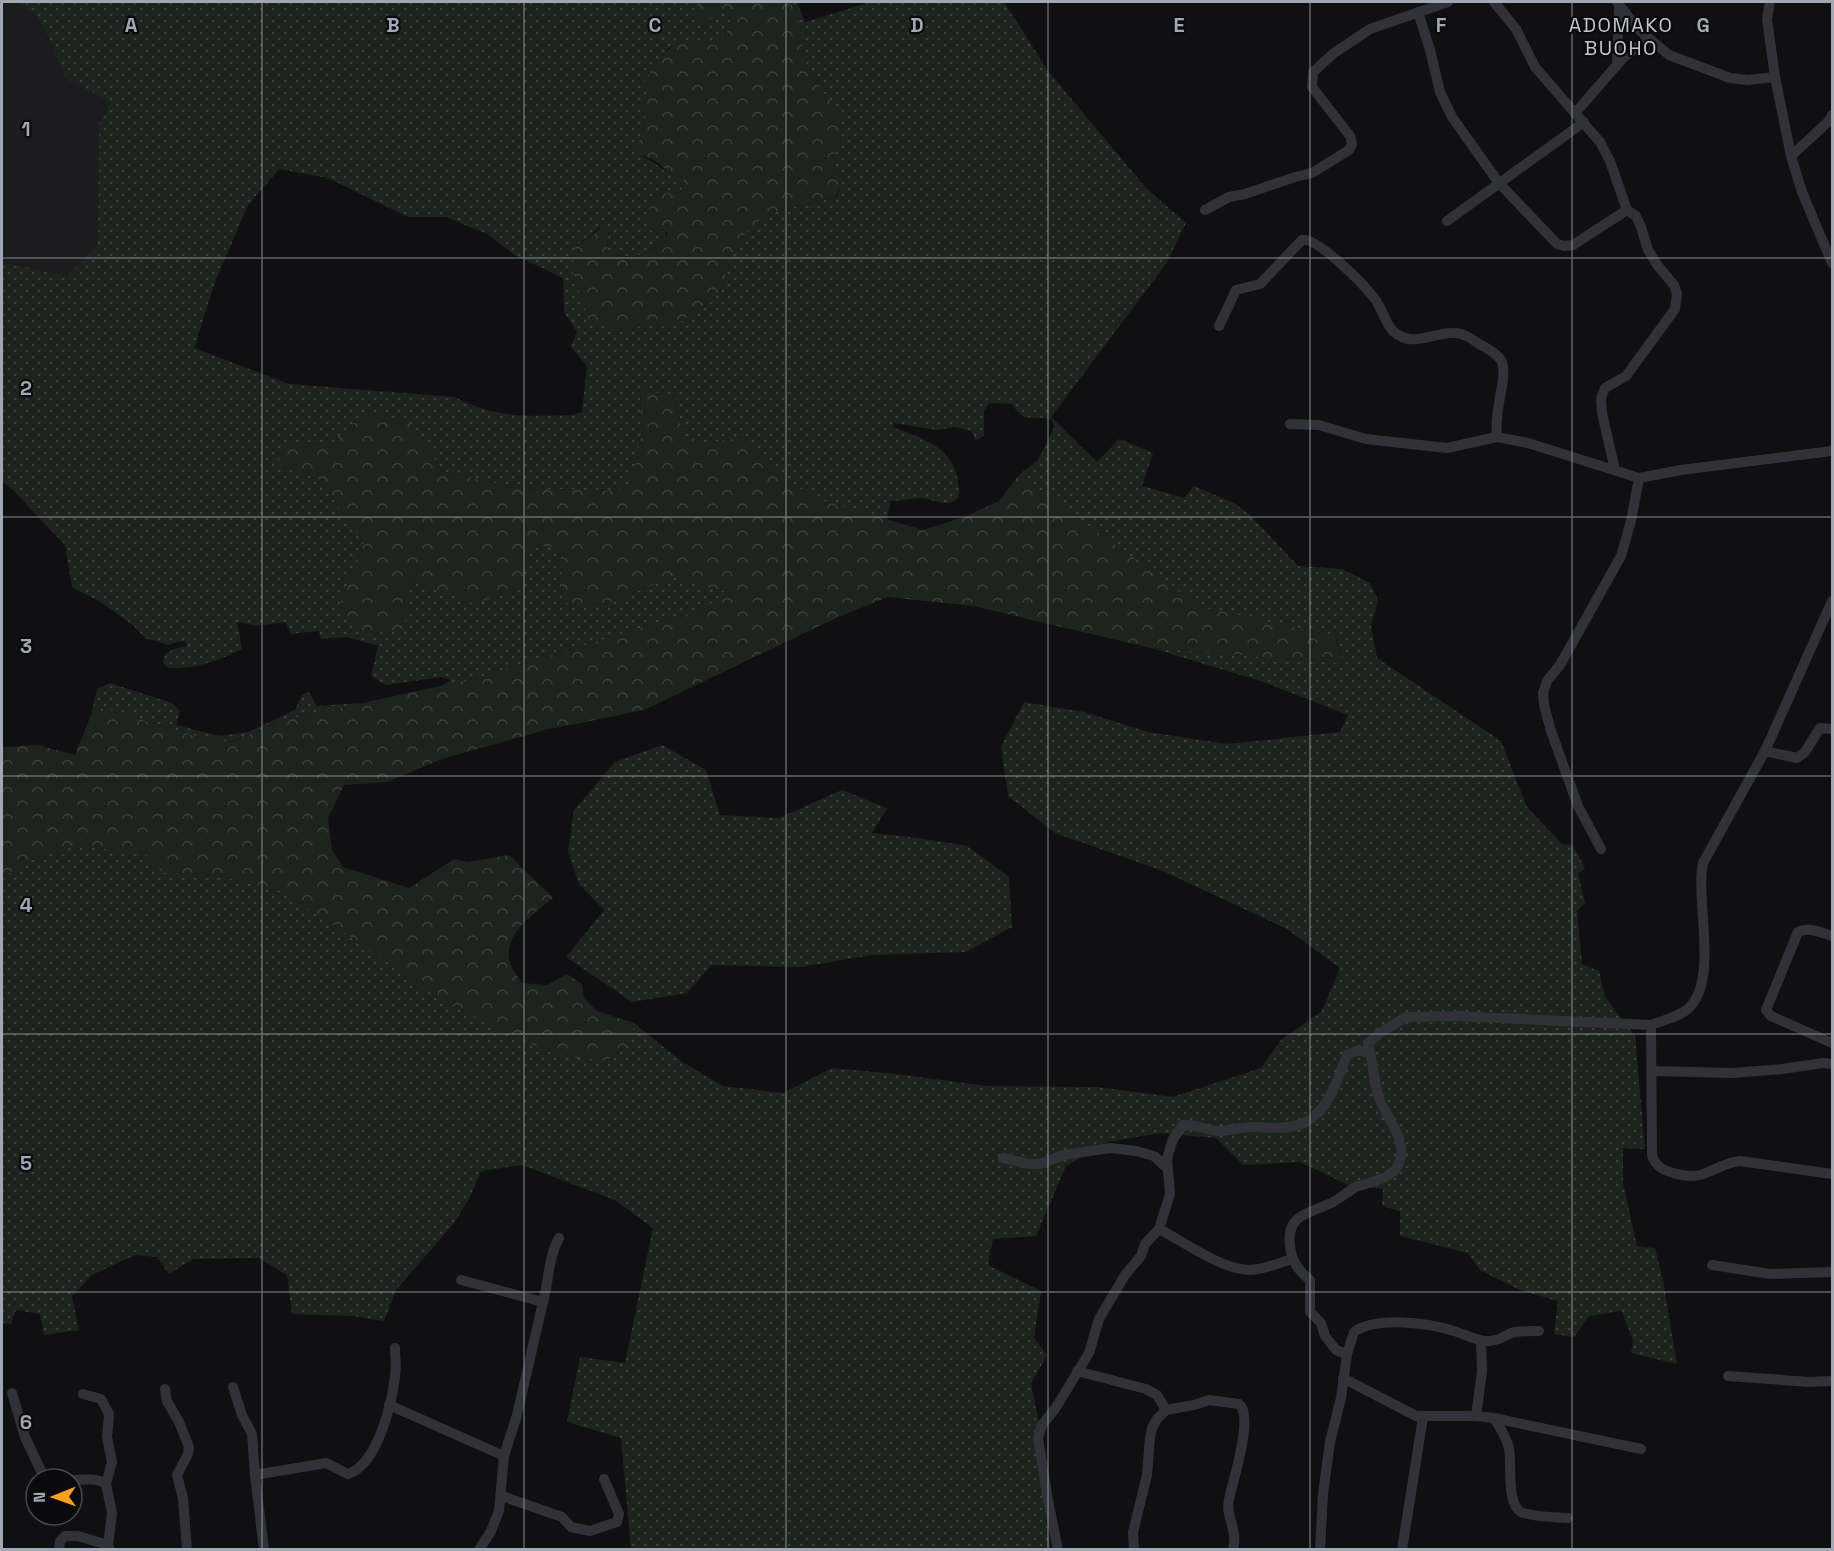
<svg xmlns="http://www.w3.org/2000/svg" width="1834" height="1551" viewBox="0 0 1834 1551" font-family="'Space Grotesk',sans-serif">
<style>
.built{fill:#1c1c1f}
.grass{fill:url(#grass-dots);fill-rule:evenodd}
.forest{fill:url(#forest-crowns)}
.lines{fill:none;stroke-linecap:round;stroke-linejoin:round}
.minor{stroke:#313237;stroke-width:10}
.grid{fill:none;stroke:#a0a8b3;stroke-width:1.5;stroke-opacity:0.55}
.labels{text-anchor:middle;stroke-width:4.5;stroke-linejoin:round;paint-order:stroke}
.quarter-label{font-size:20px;letter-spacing:1.5px;fill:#c2c6cf;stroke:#0b0b0d}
.grid-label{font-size:20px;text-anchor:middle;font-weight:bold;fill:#a0a8b3;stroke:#0b0b0d;stroke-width:4.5;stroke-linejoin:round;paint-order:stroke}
</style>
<defs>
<pattern id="grass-dots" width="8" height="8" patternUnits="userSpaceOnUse" patternTransform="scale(1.5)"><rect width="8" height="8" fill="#1c241d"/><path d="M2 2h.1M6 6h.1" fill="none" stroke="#3a413b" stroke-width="1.8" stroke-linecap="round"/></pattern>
<pattern id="forest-crowns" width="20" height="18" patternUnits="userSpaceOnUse" patternTransform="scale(1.5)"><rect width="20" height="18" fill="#1c241d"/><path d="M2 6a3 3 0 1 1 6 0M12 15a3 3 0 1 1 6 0" fill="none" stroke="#3a413b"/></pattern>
</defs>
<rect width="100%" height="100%" fill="#101012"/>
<polygon class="built" points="2,2 17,2 26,6 51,37 65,78 111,101 99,124 98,245 67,276 2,262"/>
<g class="grass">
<path d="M17,2H698L694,12L705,22L724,10L731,15C730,29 727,37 715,45L707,42L677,44L668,48L643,85L647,95L641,108L646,118L639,141L643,157C659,163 666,176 683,178L684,185L679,193L658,194L667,239C647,253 630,265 607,249L609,230L599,227C592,236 584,239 575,246L720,293L731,256L750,227L772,212L837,197L841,185L832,158L840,143L843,113L825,95L804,60L801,29L792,2H797L805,22L871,2H1004L1048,71L1146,188L1186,223L1166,264L1051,417L1097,462L1119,439L1153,453L1142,486L1184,498L1194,486L1234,503L1250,515L1298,566L1342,569L1370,583L1378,600L1371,626L1377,658L1501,741L1527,807L1562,844L1573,845L1585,869L1578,873L1585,903L1577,911L1582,964L1599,971L1605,997L1635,1036L1645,1149L1623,1148V1183L1637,1246L1655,1248L1663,1280L1677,1364L1631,1353L1633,1341L1622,1311L1589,1316L1574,1337L1554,1334L1558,1301L1520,1290L1480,1270L1468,1253L1400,1236V1211L1382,1206L1383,1189L1348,1185L1300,1162L1243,1165L1216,1138L1160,1133L1107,1142L1066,1166L1036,1236L993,1239L988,1265L1041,1291L1034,1338L1047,1355L1031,1384L1039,1422L1033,1436L1051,1549H631L621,1438L567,1422L580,1357L625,1363L653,1228L615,1200L522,1165L481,1171L470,1197L455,1222L396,1290L384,1321L352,1316L292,1314L287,1275L259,1258L193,1259L169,1274L157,1257L135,1255L92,1275L72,1296L79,1330L44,1335L40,1314L16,1310L11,1324L2,1323V877L42,854L80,845L145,853L163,873L213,874L281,891L357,941L608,1060L631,1042L634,1023L681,1061L723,1086L783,1093L832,1068L897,1074L986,1086L1098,1087L1173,1097L1261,1068L1281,1040L1322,1011L1340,968L1287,929L1163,871L1055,833L1008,796L1001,747L1024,702L1084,712L1148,732L1228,744L1340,732L1348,715L1261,681L1151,648L1343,663L1336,636L1201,608L1019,475L1038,460L1054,428L1052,420C1032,413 1026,427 1012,404L989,403L984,411V436L976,440L971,431L955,427L938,430L893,423L894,428C932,441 960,451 959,497C947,509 936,500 922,498C911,497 902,503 891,500L887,520L817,499L775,473L740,437L707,443L683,435L675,395L640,392L642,435L630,486L613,491L518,488L442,471L412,424L331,444L290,443L282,466L320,480L364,544L337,612L407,580L475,603L531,547L560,545L562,602L604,605L672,577L727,592L705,608L478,678L442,686L451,680L441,677L386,685L371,676L378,646L347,637L321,639L319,631L290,634L286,622L256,626L237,622L242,649C218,661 196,669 169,668L163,663L165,654L176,648L187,646L185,641L176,642L169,645L145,638L134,626L102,603L72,587L65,545L13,490L2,481V262L67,276L98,245L99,124L111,102L65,78C55,49 45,17 17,2ZM279,169L328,178L408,217H446L487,234L515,255L563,278L564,312L577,332L571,347L587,366L582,412L572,415C528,416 496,419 455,397L289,384L194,348L215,282L248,205Z"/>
<polygon points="110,683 172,703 180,711 176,725 220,736 248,732 295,710 302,695 308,692 313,698 316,706 363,703 284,720 230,742 196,736 102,708 91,715 97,689"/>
<polygon points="662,745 706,770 720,815 779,818 842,790 887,808 872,833 919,838 967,846 1009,877 1012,927 966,952 872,955 801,967 711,965 687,993 632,1002 566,957 604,910 579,884 568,851 574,810 615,762"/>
</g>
<g class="forest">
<path d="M698,2H792L801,29L804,60L825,95L843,112L840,143L832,158L841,185L836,197L772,212L750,227L731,256L720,293L680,322L615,329L588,319L572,270L575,246C581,241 587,239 593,235C599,231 597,228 605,226L609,230L607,249C630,266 648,253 667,239V232L651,231L647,226L650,203L658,194L679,193L684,185L683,179C666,175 668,169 655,161C647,157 640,155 634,149L639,141L646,118L638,104L647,95L642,85C664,53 671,32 715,45C727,37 730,29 731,15L724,10L705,22L696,19L694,12Z"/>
<path d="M640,391L675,395L683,435L707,443L740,437L775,473L817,499L923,530L964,517L999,501L1019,475L1201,607L1335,636L1343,663L1151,648L973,606L888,597L836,618L644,710L545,730L442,759L387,782L344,785L328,818L332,850L343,867L409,888L454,859L468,862L509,855L553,898C535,913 502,934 510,962C512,969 518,977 522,983L547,985L567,974L582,984L584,998L597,1011L634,1023L631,1042L608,1060L561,1057L489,1025L433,995L357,941L281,891L213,874L163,873L145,853L80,846L42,854L2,877V747L38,745L75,755L91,715L102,708L196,736L231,742L284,720L478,678L705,608L726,592L672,577L604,605L562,603L560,546L531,547L520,588L475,604L408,580L405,629L366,634L337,612L364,544L320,480L282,466L277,455L290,443L331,444L365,412L412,424L442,471L518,488L613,491L630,486L642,435Z"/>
</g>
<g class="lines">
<g class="minor">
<polyline points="1494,2 1516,29 1535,67 1600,142 1610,161 1627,210 1636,216 1641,227 1648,250 1658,266 1674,285 1677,294 1675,309 1626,376 1605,388 1601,398 1602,413 1615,470"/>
<polyline points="1617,2 1639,30 1669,55 1730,78 1747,80 1775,77"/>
<polyline points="1770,2 1767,19 1775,77 1791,156 1802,192 1832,263"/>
<polyline points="1418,12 1430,50 1440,92 1452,117 1499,183 1557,244 1564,246 1573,245 1627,210"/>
<polyline points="1617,65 1619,4"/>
<polyline points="1576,112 1624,57 1648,39"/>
<polyline points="1791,156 1829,121 1832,115"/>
<polyline points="1205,210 1229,197 1245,194 1295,177 1312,173 1349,150 1352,144 1350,136 1312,87 1313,72 1334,53 1370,29 1448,2"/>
<polyline points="1447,221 1584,122"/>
<path d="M1219,326L1236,290L1260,284L1302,240C1318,237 1365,286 1375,299C1382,309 1385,322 1393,331C1412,349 1433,332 1454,333C1464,333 1472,339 1479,344C1487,348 1496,353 1501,360C1508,372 1497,404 1497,419C1496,425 1497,431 1497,437"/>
<polyline points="1290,424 1319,425 1366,439 1447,448 1497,437 1528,443 1639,478"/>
<polyline points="1765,751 1797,758 1805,752 1820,728 1832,729"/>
<polyline points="1601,849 1578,806 1551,731 1544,705 1543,693 1547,681 1560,665 1621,556 1631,521 1639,478 1681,470 1832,451"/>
<path d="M1832,936C1822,933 1808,926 1798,932L1766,1010L1771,1016L1832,1043"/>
<path d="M1651,1025L1652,1155C1653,1158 1654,1161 1656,1163C1662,1173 1689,1178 1700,1175C1714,1171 1726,1162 1740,1161L1832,1174"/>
<path d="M1370,1054L1368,1043L1380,1033L1406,1017L1455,1016L1651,1025C1664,1020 1679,1017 1689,1008C1719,978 1695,902 1703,863L1765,751L1832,601"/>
<polyline points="1652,1071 1732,1073 1782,1069 1823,1063 1832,1064"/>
<polyline points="1003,1158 1030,1164 1040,1164 1063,1155 1110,1148 1136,1151 1154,1156 1168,1169"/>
<path d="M1159,1229C1186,1243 1220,1269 1250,1270C1263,1270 1279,1263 1292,1259"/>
<polyline points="1712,1265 1770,1274 1832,1272"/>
<polyline points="461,1280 543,1302 517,1415 504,1456 499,1511 491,1531 479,1550"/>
<path d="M543,1302C549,1281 548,1258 559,1238"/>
<path d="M1481,1341L1482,1371L1476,1416L1494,1418C1500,1427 1506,1437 1509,1448C1512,1462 1506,1504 1521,1512C1531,1517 1556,1517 1568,1518"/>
<polyline points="1077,1371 1146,1389 1157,1395 1166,1410"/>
<polyline points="1728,1376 1809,1382 1832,1381"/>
<polyline points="1343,1378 1416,1416 1476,1416"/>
<polyline points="233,1387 242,1415 252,1434 255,1475"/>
<polyline points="165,1389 167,1401 179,1422 189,1447 188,1454 177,1475 183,1498 187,1550"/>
<polyline points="12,1393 25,1437 42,1473 55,1479"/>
<polyline points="83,1394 101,1399 109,1414 107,1437 112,1462 106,1484 112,1513 108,1545 110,1550"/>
<polyline points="389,1405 504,1456"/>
<polyline points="1494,1418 1641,1449"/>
<path d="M72,1480C83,1480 97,1477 106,1484"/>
<polyline points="502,1496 562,1517 571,1527 580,1529 590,1531 617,1522 619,1514 604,1479"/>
<polyline points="59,1550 60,1541 65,1536 78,1536 108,1545"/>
<path d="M264,1550L255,1475L326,1463L348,1474C377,1465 392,1404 395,1376C397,1367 395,1358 395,1348"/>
<path d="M1058,1550L1048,1500L1038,1438L1042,1425L1055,1409L1089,1353L1099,1319L1125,1275L1141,1256L1145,1244L1159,1229L1170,1194L1167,1158L1173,1139L1183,1125C1196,1124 1207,1131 1219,1131C1230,1131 1241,1127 1252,1127C1267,1127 1284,1130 1298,1125C1328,1116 1337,1080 1347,1055L1359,1050L1370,1054C1374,1068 1374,1081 1378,1095C1385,1116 1409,1141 1399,1163C1393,1179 1370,1182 1356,1187C1348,1191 1341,1198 1333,1202C1310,1214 1286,1213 1290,1246C1292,1262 1298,1270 1310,1280V1312L1321,1323L1325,1336L1336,1350L1347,1354"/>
<path d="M1134,1550L1133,1532L1147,1475L1150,1438L1152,1428L1157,1419L1166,1410L1194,1405L1209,1400L1239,1404C1254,1416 1234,1477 1230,1495C1225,1512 1232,1519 1234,1535C1235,1540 1234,1545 1233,1550"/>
<path d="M1320,1550L1323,1494L1330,1442L1341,1398L1347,1354L1354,1332C1376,1316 1429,1323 1454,1331C1465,1334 1477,1342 1489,1341C1500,1341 1506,1334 1515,1332C1523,1331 1531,1331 1539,1331"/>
<polyline points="1402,1550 1423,1417"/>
</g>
</g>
<path class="grid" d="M262,2V1550M524,2V1550M786,2V1550M1048,2V1550M1310,2V1550M1572,2V1550M2,258H1832M2,517H1832M2,776H1832M2,1034H1832M2,1292H1832"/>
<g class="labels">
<g class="quarter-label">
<text x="1621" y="32">ADOMAKO<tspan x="1621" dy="23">BUOHO</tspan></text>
</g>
</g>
<g class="grid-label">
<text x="131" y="32">A</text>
<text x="393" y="32">B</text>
<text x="655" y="32">C</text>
<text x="917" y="32">D</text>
<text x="1179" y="32">E</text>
<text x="1441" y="32">F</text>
<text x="1703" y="32">G</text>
<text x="26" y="136">1</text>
<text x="26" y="395">2</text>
<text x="26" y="653">3</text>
<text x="26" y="912">4</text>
<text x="26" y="1170">5</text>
<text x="26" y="1429">6</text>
</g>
<rect width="1834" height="1551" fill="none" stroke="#a0a8b3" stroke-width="6"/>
<g transform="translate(54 1497) rotate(269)"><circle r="28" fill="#0b0b0d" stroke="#474a4f" stroke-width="1.5"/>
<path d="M0-4.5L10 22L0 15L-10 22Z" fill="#fb9f1f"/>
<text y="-9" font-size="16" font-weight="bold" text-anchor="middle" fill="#a0a8b3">N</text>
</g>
</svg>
